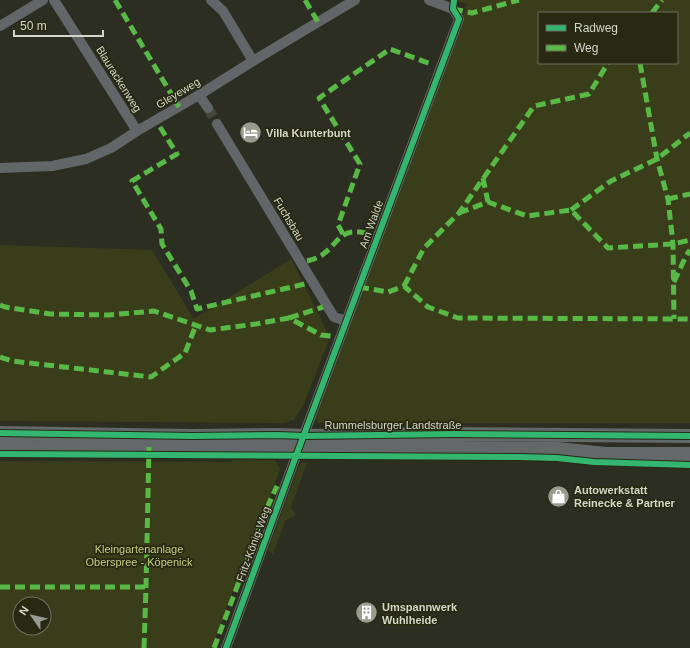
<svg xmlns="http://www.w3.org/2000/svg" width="690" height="648" viewBox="0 0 690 648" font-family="Helvetica,sans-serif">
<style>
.green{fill:#3a3d1a;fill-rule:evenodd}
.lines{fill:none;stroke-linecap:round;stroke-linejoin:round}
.minor-tunnel{stroke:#46473b;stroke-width:10;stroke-dasharray:10 5;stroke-linecap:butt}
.minor{stroke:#626669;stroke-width:10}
.secondary{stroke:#636869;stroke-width:14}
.quiet{stroke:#58b947;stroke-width:5;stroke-dasharray:10 5;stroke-linecap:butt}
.cycleway-casing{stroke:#272913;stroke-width:8}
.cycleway{stroke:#33b770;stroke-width:6}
.labels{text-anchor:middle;stroke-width:3.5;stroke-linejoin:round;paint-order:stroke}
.street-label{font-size:11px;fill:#d4d6c9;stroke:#272913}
.poi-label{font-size:11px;font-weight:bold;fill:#d4d6c9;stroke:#272913;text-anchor:start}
.park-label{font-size:11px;fill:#c5cd82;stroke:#272913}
</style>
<rect width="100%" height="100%" fill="#2d2e22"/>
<g class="green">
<path d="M455,0H690V423H318L316,418L467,4ZM539,13H677V63H539Z"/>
<polygon points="0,245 152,250 194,319 291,259 330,337 303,406 294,420 283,423 0,421"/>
<path d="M233,460H275L280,469L270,498L273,502L265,523L259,520L212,648H0V461L231,462ZM20,604H44V628H20Z"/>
<polygon points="300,463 307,463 291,507 296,515 285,521 273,554 268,550"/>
</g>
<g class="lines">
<polyline class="minor-tunnel" points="208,108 217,124"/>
<g class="minor">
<polyline points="54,0 137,131"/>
<polyline points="211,0 223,11 253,61"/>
<polyline points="0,26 43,0"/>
<polyline points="199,95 208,108"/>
<polyline points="217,124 334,317 346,321"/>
<polyline points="0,168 52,166 86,159 111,148 137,131 199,95 253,61 355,0"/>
<polyline points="226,648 296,456 459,19 453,9 429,0"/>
</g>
<g class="secondary">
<polyline points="0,433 192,436 277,435 304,436 454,434 690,436"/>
<polyline points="0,447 456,448 558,449 606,454 690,454"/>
</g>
<g class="quiet">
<polyline points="115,0 179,107"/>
<polyline points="305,0 318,22"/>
<polyline points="453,9 472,13 519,0"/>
<polyline points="652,13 662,0"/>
<polyline points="640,63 657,159 668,199 673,244 674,319"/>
<polyline points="160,127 177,154 132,181 161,229 162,244 191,291 197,309 309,283"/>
<polyline points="483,178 488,202"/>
<polyline points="668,199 690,194"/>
<polyline points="571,210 611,181 657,159 690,133"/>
<polyline points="459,213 488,202 527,216 571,210 608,248 673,244 690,240"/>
<polyline points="343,234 338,225 360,164 319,98 390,49 431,64"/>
<path d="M307,261C312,260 318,258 322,255C341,241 340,226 369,234"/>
<polyline points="674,282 686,256 690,250"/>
<polyline points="404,286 424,248 459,213 534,106 589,94 608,63"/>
<polyline points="359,287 388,292 404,286 428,307 458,318 690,319"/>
<polyline points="0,305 5,307 50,314 109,315 154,311 210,330 256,324 289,318 321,335 331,336"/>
<polyline points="289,318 323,307"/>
<polyline points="0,357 12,361 151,377 185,353 196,325"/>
<polyline points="0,587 146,587"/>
<polyline points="144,648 146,587 149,447"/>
<polyline points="214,648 266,510 277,486"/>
</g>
<defs>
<g id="cycleway">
<polyline points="0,433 192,436 277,435 304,436 454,434 690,436"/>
<polyline points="0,454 520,457 557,458 594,462 690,465"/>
<polyline points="226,648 296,456 459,19 453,9 454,0"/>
</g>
</defs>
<use href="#cycleway" class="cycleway-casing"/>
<use href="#cycleway" class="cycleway"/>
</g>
<defs>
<symbol id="hotel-disc" viewBox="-11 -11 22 22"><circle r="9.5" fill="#9a9b8f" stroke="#272913"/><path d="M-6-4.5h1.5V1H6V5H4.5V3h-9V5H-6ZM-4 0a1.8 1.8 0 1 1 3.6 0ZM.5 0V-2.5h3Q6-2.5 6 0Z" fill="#fff"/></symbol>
<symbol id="shop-disc" viewBox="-11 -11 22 22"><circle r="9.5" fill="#9a9b8f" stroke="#272913"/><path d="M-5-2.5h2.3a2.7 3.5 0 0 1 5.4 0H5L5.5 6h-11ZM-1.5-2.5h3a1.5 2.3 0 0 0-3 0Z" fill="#fff"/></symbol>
<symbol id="building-disc" viewBox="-11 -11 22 22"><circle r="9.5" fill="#9a9b8f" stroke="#272913"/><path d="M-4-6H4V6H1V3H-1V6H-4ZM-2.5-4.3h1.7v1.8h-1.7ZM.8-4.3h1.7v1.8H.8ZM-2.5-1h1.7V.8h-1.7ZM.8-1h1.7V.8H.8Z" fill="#fff"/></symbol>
</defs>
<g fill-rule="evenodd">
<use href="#hotel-disc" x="238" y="120" width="25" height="25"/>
<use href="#shop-disc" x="546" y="484" width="25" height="25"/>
<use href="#building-disc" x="354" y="600" width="25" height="25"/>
</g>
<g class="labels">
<g class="street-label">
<text transform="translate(119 79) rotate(58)" y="4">Blaurackenweg</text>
<text transform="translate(178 93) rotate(-31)" y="4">Gleyeweg</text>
<text transform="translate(289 219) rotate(59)" y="4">Fuchsbau</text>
<text transform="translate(371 224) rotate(-70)" y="4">Am Walde</text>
<text x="393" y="429">Rummelsburger Landstraße</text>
<text transform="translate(253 544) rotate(-70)" y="4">Fritz-König-Weg</text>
</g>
<g class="poi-label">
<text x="266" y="137">Villa Kunterbunt</text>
<text x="574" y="494">Autowerkstatt<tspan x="574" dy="13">Reinecke &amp; Partner</tspan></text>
<text x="382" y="611">Umspannwerk<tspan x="382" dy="13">Wuhlheide</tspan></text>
</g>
<g class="park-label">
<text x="139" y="553">Kleingartenanlage<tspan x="139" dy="13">Oberspree - Köpenick</tspan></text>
</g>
</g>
<rect x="538" y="12" width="140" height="52" fill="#272913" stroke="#6c6e5c"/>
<rect x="546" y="25" width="20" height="6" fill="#33b770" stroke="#6c6e5c"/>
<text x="574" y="32" font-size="12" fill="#d4d6c9">Radweg</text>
<rect x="546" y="45" width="20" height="6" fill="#58b947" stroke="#6c6e5c"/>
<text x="574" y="52" font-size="12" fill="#d4d6c9">Weg</text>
<g transform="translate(32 616) rotate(304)"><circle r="19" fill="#272913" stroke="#6c6e5c"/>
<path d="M0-3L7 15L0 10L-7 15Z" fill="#9a9b8f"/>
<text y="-6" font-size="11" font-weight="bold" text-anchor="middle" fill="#d4d6c9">N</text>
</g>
<path d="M14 30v6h89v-6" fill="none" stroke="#d4d6c9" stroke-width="2"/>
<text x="20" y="30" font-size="12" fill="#d4d6c9" stroke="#272913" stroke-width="3" paint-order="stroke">50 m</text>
</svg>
